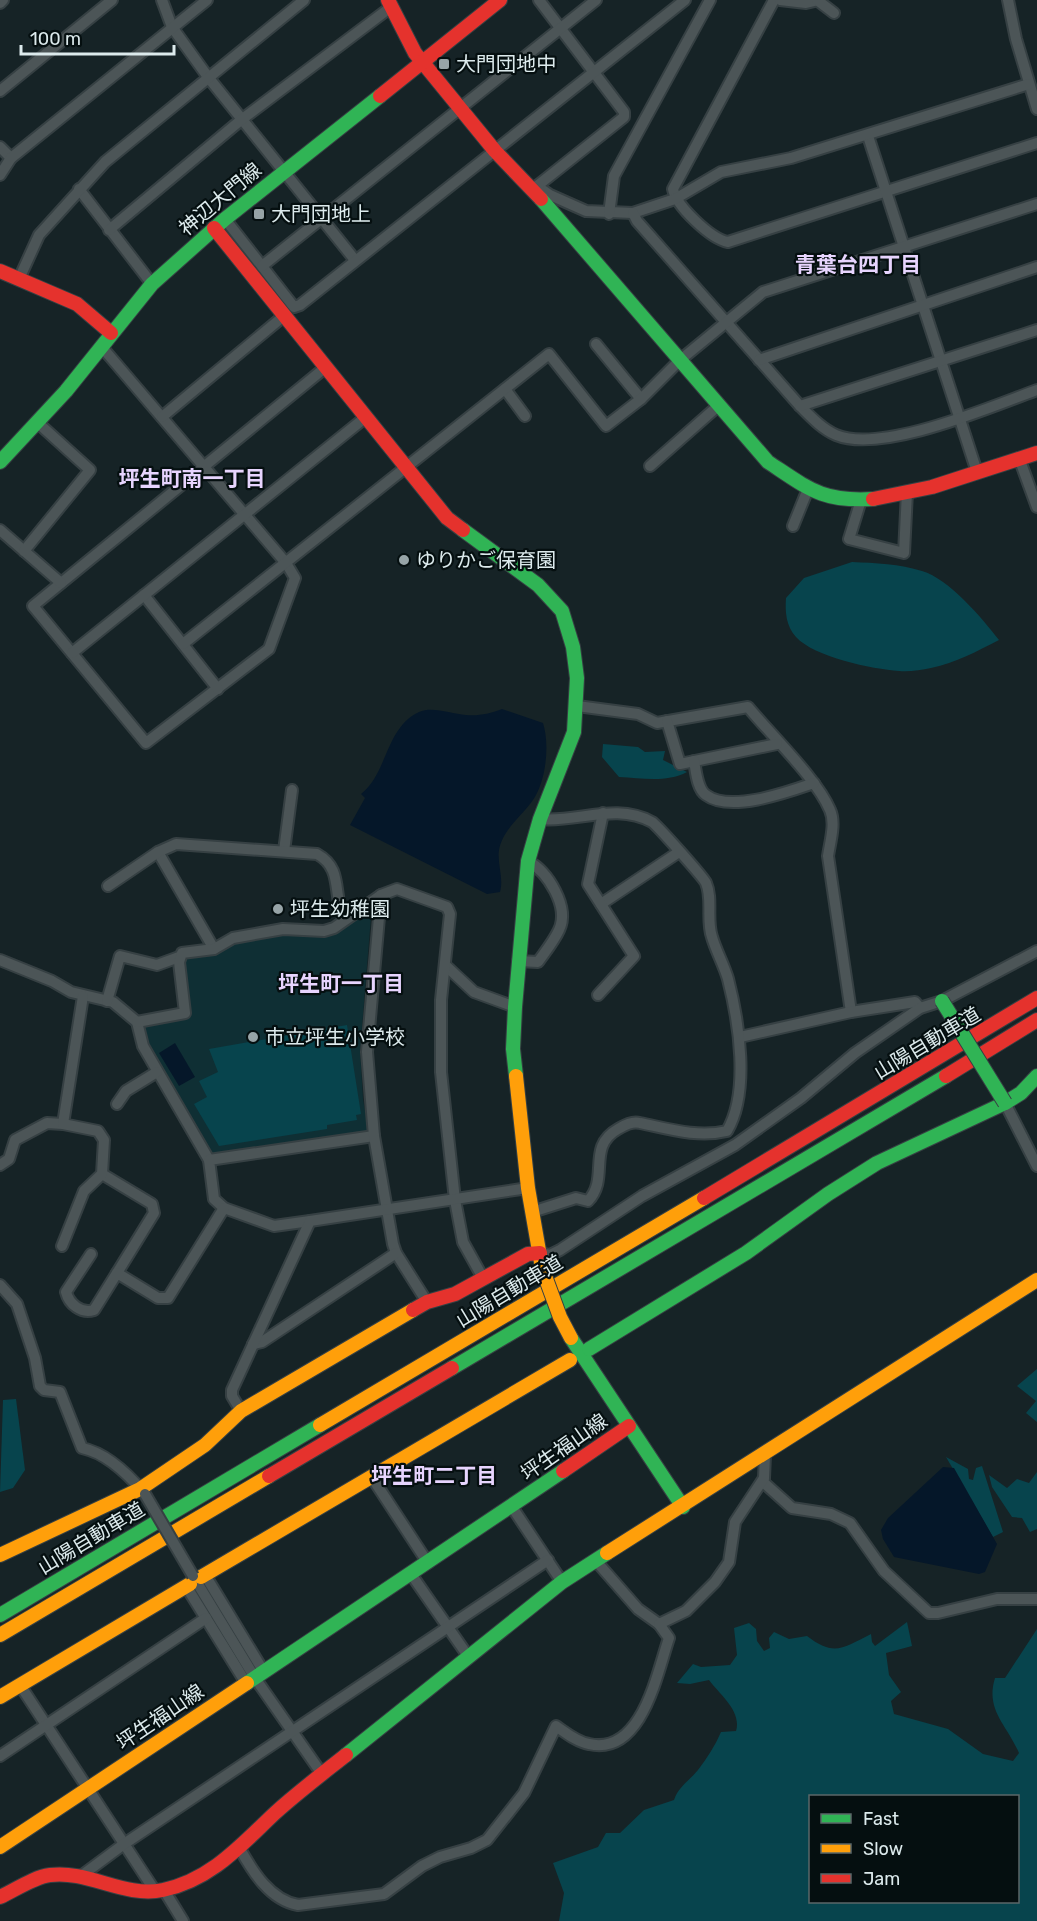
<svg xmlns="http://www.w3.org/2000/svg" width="1037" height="1921" viewBox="0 0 1037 1921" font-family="Rubik,'Noto Sans JP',sans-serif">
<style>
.built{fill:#0f2f34}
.green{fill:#07444d;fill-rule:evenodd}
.water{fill:#051729}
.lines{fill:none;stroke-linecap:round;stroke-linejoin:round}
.street-casing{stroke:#364043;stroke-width:14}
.fast-casing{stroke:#364043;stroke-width:16}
.slow-casing{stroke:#364043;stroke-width:16}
.jam-casing{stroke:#364043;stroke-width:16}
.street{stroke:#4c5557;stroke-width:10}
.fast{stroke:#30b455;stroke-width:14}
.slow{stroke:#ff9f0a;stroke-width:14}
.jam{stroke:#e5322d;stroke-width:14}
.street-bridge-casing{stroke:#364043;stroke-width:14;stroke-linecap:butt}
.fast-bridge-casing{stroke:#364043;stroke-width:16;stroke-linecap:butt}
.slow-bridge-casing{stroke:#364043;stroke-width:16;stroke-linecap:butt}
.street-bridge{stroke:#4c5557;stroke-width:10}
.fast-bridge{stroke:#30b455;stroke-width:14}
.slow-bridge{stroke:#ff9f0a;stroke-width:14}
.poi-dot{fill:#97a4a7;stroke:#050f10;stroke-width:2}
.labels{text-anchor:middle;stroke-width:4.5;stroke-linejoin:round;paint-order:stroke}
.poi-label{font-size:20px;fill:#dceaec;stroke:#050f10;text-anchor:start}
.street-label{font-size:20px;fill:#dceaec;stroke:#050f10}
.neighbourhood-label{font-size:21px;font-weight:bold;fill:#e7d4fe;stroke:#050f10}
</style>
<rect width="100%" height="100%" fill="#162326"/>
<polygon class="built" points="363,913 371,917 360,1051 363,1099 368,1128 366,1132 212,1157 146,1045 142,1029 145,1025 189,1018 181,963 185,958 204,957 236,943 284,935 331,936"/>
<g class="green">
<path d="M852,562C875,563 900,564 922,571C949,579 982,618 999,640C977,651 956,663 931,668C921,670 909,672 899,671C872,669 814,657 796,637C786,626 785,612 786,598L804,578Z"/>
<path d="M603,744L638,747L645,752L665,751L663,760L687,772C666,783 642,778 619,777L602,757Z"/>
<polygon points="347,1025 361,1114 356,1115 357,1120 327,1125 327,1129 219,1146 194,1104 207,1097 199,1081 218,1072 209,1049"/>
<polygon points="1037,1369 1037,1422 1026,1413 1036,1401 1017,1386"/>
<polygon points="16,1399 25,1470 13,1488 0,1492 3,1400"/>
<polygon points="946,1457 968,1469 969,1479 973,1480 976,1468 982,1466 1003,1532 993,1537"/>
<polygon points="1037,1472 1037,1529 1030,1532 1022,1518 1012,1517 992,1487 989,1475 1007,1488 1017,1479 1029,1483"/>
<path d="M907,1622L912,1646L886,1653L889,1675L901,1692L891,1701L894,1714L948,1729L983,1754L1013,1761L1019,1753C1007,1725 985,1710 995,1678H1005L1037,1629V1921H559L564,1893L553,1863L598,1847L606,1833H620L644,1810L674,1800C679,1786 688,1782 698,1770C707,1758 715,1746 721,1732L736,1731C742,1711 720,1695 709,1680L690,1684L677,1683L693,1664L701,1667L730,1665L737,1655L734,1628L749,1623L756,1629L757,1641L764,1651L770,1648L769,1638L774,1632L789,1639L807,1636C834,1657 843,1648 871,1634L872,1642L875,1646ZM810,1796H1018V1902H810Z"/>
</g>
<g class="water">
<path d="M502,709L543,723C550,745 546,781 533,800C522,816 503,829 499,850C497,864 504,878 500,892L487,894L350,825L365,798L361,794C388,773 385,728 419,712C433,706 451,714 466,715C479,716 489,714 502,709Z"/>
<polygon points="175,1043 195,1077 179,1086 159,1053"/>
<polygon points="943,1467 954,1468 997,1544 985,1572 979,1574 894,1557 883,1539 881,1530 888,1518"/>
</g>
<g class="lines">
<defs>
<g id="street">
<polyline points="162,0 172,27 208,77 355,260"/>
<path d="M774,0L673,189C676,206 711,239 728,242L1037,143"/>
<polyline points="780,0 806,3 819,0"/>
<polyline points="817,0 834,13"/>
<polyline points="1008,0 1016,39 1037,109"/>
<polyline points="0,3 3,0"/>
<polyline points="0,91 112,0"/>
<polyline points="868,136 977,472"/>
<polyline points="0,147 11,158"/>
<polyline points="0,175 11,158 207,0"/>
<polyline points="537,186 550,195 586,211 633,213 675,199 721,172 791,158 1029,84"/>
<polyline points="537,186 624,117 624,112 539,0"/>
<polyline points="79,189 152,284"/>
<path d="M633,213L637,221L800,406C811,417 822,429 836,435C882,454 990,407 1037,390"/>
<polyline points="609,214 614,176 710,0"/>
<polyline points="225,219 294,307 300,305 685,0"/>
<polyline points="109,230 241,120 391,7"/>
<polyline points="262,266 596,0"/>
<polyline points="19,279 39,235 105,162 304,0"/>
<polyline points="596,344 641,399"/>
<path d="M101,346C163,418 224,491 286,563L295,578L269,649L146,743L33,606L326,367"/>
<polyline points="759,360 1037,267"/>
<polyline points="505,389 525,416"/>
<polyline points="800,406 1037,330"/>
<polyline points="162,417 285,315"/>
<polyline points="1019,458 1037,507"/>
<polyline points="650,466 718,406"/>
<polyline points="861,500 849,539 904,553 907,492"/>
<polyline points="793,526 808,489"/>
<polyline points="0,530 61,583"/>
<polyline points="24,551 90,470 37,422"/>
<polyline points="144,595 218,689"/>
<polyline points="183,644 549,354 606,426 641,399 679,361 763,292 1037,204"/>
<polyline points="72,653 366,417"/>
<path d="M577,706L638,714L657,723L748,707C771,735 817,779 830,810C836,823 830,842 828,856L851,1012"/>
<polyline points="667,721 680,764 777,744"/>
<path d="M694,761C696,771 697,789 706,795C730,813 788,792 814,783"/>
<polyline points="284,851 292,790"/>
<polyline points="158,852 214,949"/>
<path d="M108,886L158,852L176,844L317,854C344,869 332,894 344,919"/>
<polyline points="601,904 679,852"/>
<polyline points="0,960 52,981 71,992 113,1002 137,1022 143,1046 209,1160"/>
<path d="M518,961L538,962C545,952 554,941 559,930C570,907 548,872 528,861"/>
<polyline points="445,965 474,992 515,1007"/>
<polyline points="598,995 634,956 588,884 603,813"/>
<polyline points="107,1001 120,956 157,965 179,957"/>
<polyline points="137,1022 185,1013 179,962 182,953 214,949 233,938 283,929 324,931 334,928 381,895"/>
<polyline points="740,1037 851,1012 915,1002 920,1008"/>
<polyline points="1005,1103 1037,1166"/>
<polyline points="117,1104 126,1091 157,1072"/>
<polyline points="0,1165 9,1159 15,1140 47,1123 63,1124"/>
<polyline points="102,1174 152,1204 154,1213 117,1273"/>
<path d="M532,1212L576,1198L588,1201C610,1178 586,1147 618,1129C625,1125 632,1121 640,1123C669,1129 698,1138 727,1131C750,1092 739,1022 728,979C724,965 716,951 712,937C706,920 713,899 706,883C704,878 657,825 652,822C616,802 577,823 540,819"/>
<polyline points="310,1221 274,1226 224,1208 214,1199 209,1160 374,1136"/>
<polyline points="62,1246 84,1191 102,1174 104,1140 98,1131 63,1124 83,996"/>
<polyline points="540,1253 550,1255 560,1250 642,1196 735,1145 801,1098 855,1053 920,1008 942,1001 1037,951"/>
<path d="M91,1254L66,1292C69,1304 81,1314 94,1310L117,1273L158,1298H168L224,1208"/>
<path d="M0,1285L17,1304L35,1358L40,1386L44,1390L60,1392L82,1448C106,1453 128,1474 144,1493"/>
<polyline points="427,1302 396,1253 393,1244 374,1136 367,1052 381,895 397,889 447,907 450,914 441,1000 441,1072 455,1200 463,1242 483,1278"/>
<polyline points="253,1344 262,1342 396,1253"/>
<polyline points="241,1411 232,1396 232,1390 310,1221 528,1188"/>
<polyline points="371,1476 428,1563"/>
<polyline points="764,1478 763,1482 792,1508 831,1514 850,1523 884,1571 929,1613 938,1613 997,1599 1037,1599"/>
<polyline points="512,1507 562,1582"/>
<polyline points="596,1561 638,1609 659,1624"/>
<polyline points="411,1574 468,1656"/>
<polyline points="205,1575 264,1672"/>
<polyline points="193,1576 255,1678 322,1774"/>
<polyline points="186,1586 246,1683"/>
<polyline points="20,1685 155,1891"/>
<polyline points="0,1756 206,1618"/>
<path d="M240,1849C253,1872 270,1900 298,1905L384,1894L422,1866L440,1857L471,1848L487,1840L524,1793L556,1726C566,1733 577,1742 589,1744C642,1756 657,1673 669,1638L659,1624L686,1611L715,1582L729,1562L735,1522L764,1478L765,1455"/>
<polyline points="81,1876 124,1844 548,1560"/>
<polyline points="164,1890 183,1921"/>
</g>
<g id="fast">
<path d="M541,199L768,462C809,489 822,502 873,499"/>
<polyline points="0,462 66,391 152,284 225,219 380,96"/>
<polyline points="463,530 538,585 562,611 573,647 577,678 574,732 540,819 528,861 515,1007 513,1049 516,1076"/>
<polyline points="571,1338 683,1507"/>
<polyline points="589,1349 746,1253 828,1194 877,1163 1005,1103 1021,1093 1037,1076"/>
<polyline points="452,1368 946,1076"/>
<polyline points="0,1615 320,1425"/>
<polyline points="247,1683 563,1471"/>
<polyline points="346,1755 562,1582 607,1553"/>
</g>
<g id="slow">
<polyline points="516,1076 528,1188 542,1268"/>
<polyline points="320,1425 704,1198"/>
<polyline points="607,1553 1037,1280"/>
<polyline points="0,1555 140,1489 205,1445 241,1411 413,1310"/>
<polyline points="201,1577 570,1360"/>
<polyline points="0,1635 269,1476"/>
<polyline points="0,1697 190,1584"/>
<polyline points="0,1847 247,1683"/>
</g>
<g id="jam">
<polyline points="388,0 415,53 495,151 541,199"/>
<polyline points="380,96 500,0"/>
<polyline points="214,228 447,518 463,530"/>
<polyline points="0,271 77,304 111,333"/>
<polyline points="873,499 932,487 1037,453"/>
<polyline points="946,1076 1037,1020"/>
<polyline points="704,1198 1037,998"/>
<polyline points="413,1310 427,1302 455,1294 528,1254 540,1253"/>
<polyline points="563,1471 629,1426"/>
<polyline points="269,1476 452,1368"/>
<path d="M0,1897C15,1890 34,1877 50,1875C89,1870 123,1898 163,1890C211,1880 241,1845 275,1813C297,1793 322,1774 346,1755"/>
</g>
</defs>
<use href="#street" class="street-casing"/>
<use href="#fast" class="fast-casing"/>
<use href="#slow" class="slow-casing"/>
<use href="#jam" class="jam-casing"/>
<use href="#street" class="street"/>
<use href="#fast" class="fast"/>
<use href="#slow" class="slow"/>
<use href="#jam" class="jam"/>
<defs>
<polyline id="street-bridge" points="145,1494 193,1576"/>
<polyline id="fast-bridge" points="942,1001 1005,1103"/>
<polyline id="slow-bridge" points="542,1268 560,1317 571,1338"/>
</defs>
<use href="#street-bridge" class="street-bridge-casing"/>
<use href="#fast-bridge" class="fast-bridge-casing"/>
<use href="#slow-bridge" class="slow-bridge-casing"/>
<use href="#street-bridge" class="street-bridge"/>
<use href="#fast-bridge" class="fast-bridge"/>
<use href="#slow-bridge" class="slow-bridge"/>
</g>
<g class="poi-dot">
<rect x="438" y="58" width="12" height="12" rx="3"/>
<rect x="253" y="208" width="12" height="12" rx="3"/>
<circle cx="404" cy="560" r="6"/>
<circle cx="278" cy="909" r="6"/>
<circle cx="253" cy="1037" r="6"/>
</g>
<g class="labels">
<g class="poi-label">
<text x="456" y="71">大門団地中</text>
<text x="271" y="221">大門団地上</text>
<text x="416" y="567">ゆりかご保育園</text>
<text x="290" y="916">坪生幼稚園</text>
<text x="265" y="1044">市立坪生小学校</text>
</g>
<g class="street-label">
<text transform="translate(220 199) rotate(-40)" y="7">神辺大門線</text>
<text transform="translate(927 1043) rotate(-31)" y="7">山陽自動車道</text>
<text transform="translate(509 1291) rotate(-31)" y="7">山陽自動車道</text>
<text transform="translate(564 1447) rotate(-35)" y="7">坪生福山線</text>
<text transform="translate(91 1538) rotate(-31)" y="7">山陽自動車道</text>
<text transform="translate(160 1717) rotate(-34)" y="7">坪生福山線</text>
</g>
<g class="neighbourhood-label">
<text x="858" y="272">青葉台四丁目</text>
<text x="192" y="486">坪生町南一丁目</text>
<text x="341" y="991">坪生町一丁目</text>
<text x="434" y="1483">坪生町二丁目</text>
</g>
</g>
<rect x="809" y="1795" width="210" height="108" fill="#050f10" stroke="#5b6768" stroke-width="1.5"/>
<rect x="821" y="1814" width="30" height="9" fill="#30b455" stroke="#5b6768" stroke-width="1.5"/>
<text x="863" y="1825" font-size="18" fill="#dceaec">Fast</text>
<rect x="821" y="1844" width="30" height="9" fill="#ff9f0a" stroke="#5b6768" stroke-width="1.5"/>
<text x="863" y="1855" font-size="18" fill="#dceaec">Slow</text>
<rect x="821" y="1874" width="30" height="9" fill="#e5322d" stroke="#5b6768" stroke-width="1.5"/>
<text x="863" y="1885" font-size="18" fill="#dceaec">Jam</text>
<path d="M21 45v9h153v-9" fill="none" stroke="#dceaec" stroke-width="3"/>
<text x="30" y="45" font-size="18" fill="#dceaec" stroke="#050f10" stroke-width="4.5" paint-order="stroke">100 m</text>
</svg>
